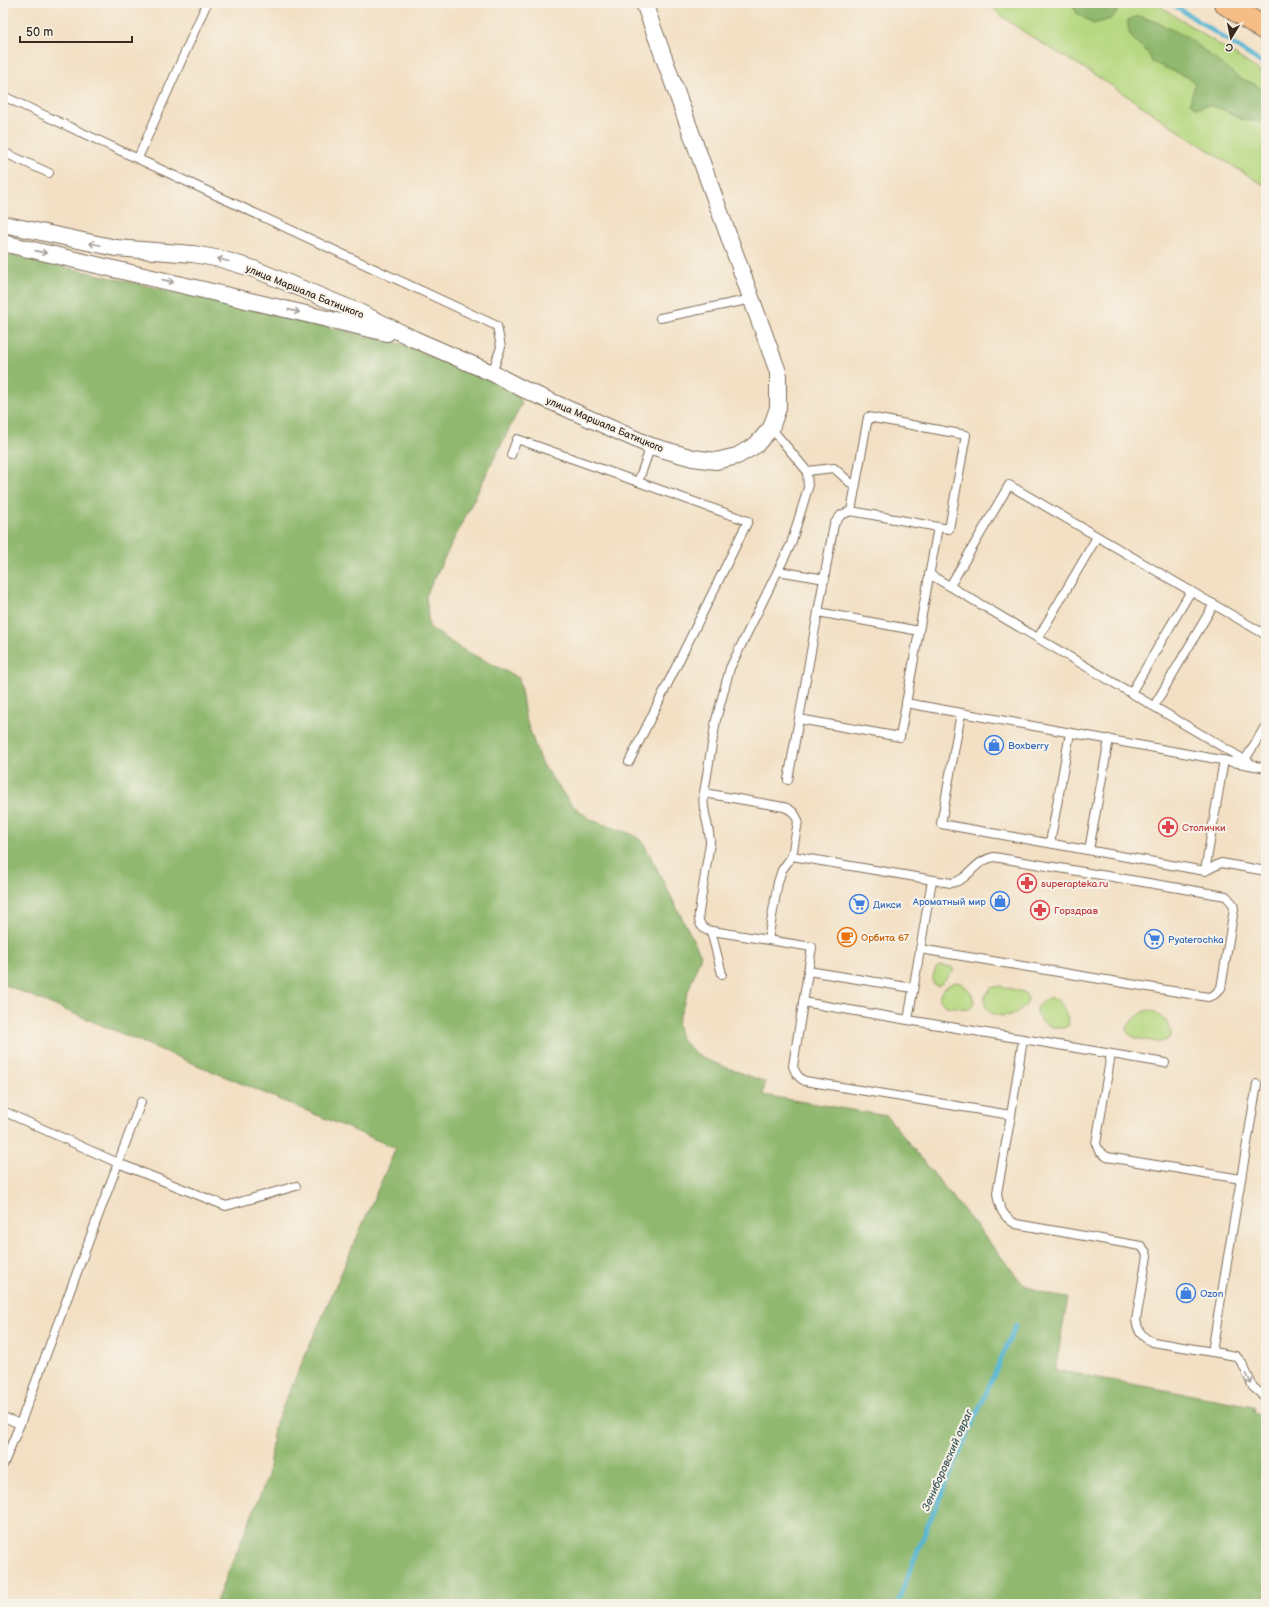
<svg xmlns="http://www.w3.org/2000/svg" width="1269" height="1607" viewBox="0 0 1269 1607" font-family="'Balsamiq Sans',sans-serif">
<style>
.green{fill:#b6d880;stroke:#78814f}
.forest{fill:#90b86e;stroke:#667146}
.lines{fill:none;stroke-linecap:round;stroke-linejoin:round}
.stream{stroke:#55b6d4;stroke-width:4.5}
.lane-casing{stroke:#7b6a58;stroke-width:10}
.street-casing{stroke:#7b6a58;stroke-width:18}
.highway-casing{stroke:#7b6a58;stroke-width:24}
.lane{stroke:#fff;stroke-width:8}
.street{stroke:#fff;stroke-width:16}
.highway{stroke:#f6be87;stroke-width:22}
.oneway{stroke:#a79f9a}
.labels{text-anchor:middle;stroke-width:4;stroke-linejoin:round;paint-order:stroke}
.street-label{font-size:10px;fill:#3b2a1e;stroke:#f7f3e8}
.shop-label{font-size:10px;fill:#366cbe;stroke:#f7f3e8;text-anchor:start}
.health-label{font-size:10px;fill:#be3a42;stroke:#f7f3e8;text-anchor:start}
.food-label{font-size:10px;fill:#c56008;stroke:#f7f3e8;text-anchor:start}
.water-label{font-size:11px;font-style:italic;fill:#445b5e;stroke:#f7f3e8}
</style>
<rect width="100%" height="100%" fill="#f7f3e8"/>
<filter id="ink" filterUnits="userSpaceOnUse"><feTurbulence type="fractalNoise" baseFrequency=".025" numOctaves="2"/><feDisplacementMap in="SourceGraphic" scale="8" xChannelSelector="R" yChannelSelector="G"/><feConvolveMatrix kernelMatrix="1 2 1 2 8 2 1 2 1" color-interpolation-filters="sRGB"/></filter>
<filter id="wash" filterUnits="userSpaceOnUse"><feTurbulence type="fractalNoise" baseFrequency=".012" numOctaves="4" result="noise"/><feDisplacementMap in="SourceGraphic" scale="16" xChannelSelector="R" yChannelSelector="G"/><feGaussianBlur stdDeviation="0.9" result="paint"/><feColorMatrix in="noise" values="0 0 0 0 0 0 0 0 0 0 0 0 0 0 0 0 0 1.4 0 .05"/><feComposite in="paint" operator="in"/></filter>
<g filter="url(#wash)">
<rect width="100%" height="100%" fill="#f3e0c4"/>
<g class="green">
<path d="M987,3H1155L1266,75V186C1208,152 1154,113 1098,77C1062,53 1019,34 987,3Z"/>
<polygon points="940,966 952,967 954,971 940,985 937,986 933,984 933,976 936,968"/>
<path d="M957,982C966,984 975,995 974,1005L969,1009L946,1006L939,1000C938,992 949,983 957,982Z"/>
<path d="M1000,986L1024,992C1042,1013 980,1031 985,996L991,988Z"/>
<path d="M1048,998C1052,997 1055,998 1058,1000C1063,1005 1069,1019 1069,1025L1065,1028C1045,1030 1022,1012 1048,998Z"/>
<path d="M1150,1010L1156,1012L1165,1021L1166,1020C1168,1025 1172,1029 1171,1035C1170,1038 1167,1040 1164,1041C1159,1043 1152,1041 1146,1040C1132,1038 1118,1033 1134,1019C1140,1015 1143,1011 1150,1010Z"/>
</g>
<g class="forest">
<polygon points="1071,3 1117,3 1119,9 1111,19 1093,24 1077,13"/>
<path d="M1138,16L1154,21L1187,37L1239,78L1254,84L1266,92V123L1241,119L1224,110L1209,105L1197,108L1190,103L1195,84L1190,78L1152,62C1151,59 1149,54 1146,51C1134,38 1128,41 1128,20Z"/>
<polygon points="3,253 398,343 513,387 522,403 426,595 429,627 460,648 519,678 525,716 541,763 571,804 591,820 634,835 643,842 701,955 677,1023 681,1039 694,1052 704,1059 765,1082 763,1095 887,1116 1023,1284 1049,1295 1068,1298 1055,1370 1253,1406 1254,1413 1266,1417 1266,1604 215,1604 268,1476 274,1427 396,1148 3,984"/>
</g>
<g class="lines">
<g class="stream">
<polyline points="1171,3 1266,66"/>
<polyline points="897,1604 927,1527 1016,1325"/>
</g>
</g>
</g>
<g filter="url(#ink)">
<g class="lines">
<defs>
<g id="lane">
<polyline points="3,96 497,326 501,347 492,373"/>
<polyline points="3,152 49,173"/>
<polyline points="138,158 207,3"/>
<polyline points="660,318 752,299"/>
<polygon points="868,417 966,435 949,529 851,511"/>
<path d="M771,428L807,471L808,488L791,544L730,668L716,720L704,793L784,807C792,810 795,813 798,821L792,856L951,883C970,880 973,861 994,857L1226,896L1233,904L1234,909L1221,988L1214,995L1208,997L920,949"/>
<polyline points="511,455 517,439 748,521 629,762"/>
<polyline points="807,471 834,468 855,487"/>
<polyline points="638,482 651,446"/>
<polyline points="851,511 841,515 834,524 818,612 919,631 938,527"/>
<polyline points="778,571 825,579"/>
<polyline points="929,574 1255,766"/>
<polyline points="950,586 1009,485 1266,635"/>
<polyline points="818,612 799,719 900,737 919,631"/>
<polyline points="1038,638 1097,537"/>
<polyline points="1131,693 1191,591"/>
<polyline points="906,703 1266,768"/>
<polyline points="1154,706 1214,604"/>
<polyline points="961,713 941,824 1205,871 1221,863 1266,871"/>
<polyline points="1245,760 1266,725"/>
<polyline points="788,780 799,719"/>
<path d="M704,793C701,811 710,825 710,843L699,912C698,920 699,925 706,930L812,947L793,1066C795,1073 798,1078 805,1081L1011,1115L1023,1039L1165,1063"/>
<polyline points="1050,843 1070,733"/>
<polyline points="1089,850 1109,739"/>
<polyline points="1205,871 1224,760"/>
<polyline points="932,880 908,1020 1023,1039"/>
<polyline points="711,931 722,974"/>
<polyline points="768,940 778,882 782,870 792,856"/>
<polyline points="808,971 913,988"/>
<polyline points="803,1002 908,1020"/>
<polyline points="1111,1054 1096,1144 1099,1151 1107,1157 1241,1179 1212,1352"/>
<polyline points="3,1111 118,1163 226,1206 296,1186"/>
<path d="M1011,1115L997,1193C999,1208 1003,1217 1016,1224L1141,1246L1146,1252L1147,1256L1136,1320C1138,1331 1142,1338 1153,1342L1236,1356L1242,1363L1253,1387L1266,1398"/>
<polyline points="1241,1179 1257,1084"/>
<polyline points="3,1417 20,1424"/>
<polyline points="3,1465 20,1424 141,1102"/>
</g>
<g id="street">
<polyline points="3,224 116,248 193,254 221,259 254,269 361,313 414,339 492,373 523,389 651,446 693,458 716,461 737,456 756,445 771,428 778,408 778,372 644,3"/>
<polyline points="3,243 387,333"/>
</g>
<polyline id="highway" points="1225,3 1266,30"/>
</defs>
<use href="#lane" class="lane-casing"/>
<use href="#street" class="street-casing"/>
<use href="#highway" class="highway-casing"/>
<use href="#lane" class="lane"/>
<use href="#street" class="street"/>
<use href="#highway" class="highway"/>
</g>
<defs><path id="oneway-shaft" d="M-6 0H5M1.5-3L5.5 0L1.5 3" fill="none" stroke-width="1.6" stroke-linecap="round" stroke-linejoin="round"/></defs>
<g class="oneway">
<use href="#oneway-shaft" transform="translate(95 244) rotate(-168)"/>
<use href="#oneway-shaft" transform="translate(41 252) rotate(13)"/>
<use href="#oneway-shaft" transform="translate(223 260) rotate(-166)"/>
<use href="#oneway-shaft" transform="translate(168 281) rotate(13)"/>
<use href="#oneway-shaft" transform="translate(294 311) rotate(13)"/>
<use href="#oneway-shaft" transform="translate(1249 1379) rotate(64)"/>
</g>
</g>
<defs>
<symbol id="shop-ring" viewBox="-11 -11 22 22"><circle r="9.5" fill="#f7f3e8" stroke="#3f7fe0" stroke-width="1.5"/><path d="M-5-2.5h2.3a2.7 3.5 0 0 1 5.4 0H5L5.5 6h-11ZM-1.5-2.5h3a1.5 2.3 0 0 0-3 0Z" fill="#3f7fe0"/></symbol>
<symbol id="pharmacy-ring" viewBox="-11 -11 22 22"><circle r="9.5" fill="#f7f3e8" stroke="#e0444e" stroke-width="1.5"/><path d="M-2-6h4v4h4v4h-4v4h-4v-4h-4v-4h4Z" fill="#e0444e"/></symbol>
<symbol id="supermarket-ring" viewBox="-11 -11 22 22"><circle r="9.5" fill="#f7f3e8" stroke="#3f7fe0" stroke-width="1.5"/><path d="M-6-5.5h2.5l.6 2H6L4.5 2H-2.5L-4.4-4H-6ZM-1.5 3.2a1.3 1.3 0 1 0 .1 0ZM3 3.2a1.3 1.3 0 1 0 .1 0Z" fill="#3f7fe0"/></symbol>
<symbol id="cafe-ring" viewBox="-11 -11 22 22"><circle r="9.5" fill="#f7f3e8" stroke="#e8710a" stroke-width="1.5"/><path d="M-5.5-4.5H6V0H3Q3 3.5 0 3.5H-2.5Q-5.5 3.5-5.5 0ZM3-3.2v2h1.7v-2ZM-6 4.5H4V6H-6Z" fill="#e8710a"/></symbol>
</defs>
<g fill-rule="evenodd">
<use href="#shop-ring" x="983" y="734" width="22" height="22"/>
<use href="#pharmacy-ring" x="1157" y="816" width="22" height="22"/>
<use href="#pharmacy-ring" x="1016" y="872" width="22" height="22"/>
<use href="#shop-ring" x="989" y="890" width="22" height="22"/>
<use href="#supermarket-ring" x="848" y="893" width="22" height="22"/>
<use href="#pharmacy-ring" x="1029" y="899" width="22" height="22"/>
<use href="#cafe-ring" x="836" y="926" width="22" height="22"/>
<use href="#supermarket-ring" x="1143" y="928" width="22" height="22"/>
<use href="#shop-ring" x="1175" y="1282" width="22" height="22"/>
</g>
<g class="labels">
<g class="street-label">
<text transform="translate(305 291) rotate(22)" y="4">улица Маршала Батицкого</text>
<text transform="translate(605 424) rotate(23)" y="4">улица Маршала Батицкого</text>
</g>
<g class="shop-label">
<text x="1008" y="749">Boxberry</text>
<text x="986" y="905" text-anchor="end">Ароматный мир</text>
<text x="873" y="908">Дикси</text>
<text x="1168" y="943">Pyaterochka</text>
<text x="1200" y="1297">Ozon</text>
</g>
<g class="health-label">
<text x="1182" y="831">Столички</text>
<text x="1041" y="887">superapteka.ru</text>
<text x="1054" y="914">Горздрав</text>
</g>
<g class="food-label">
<text x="861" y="941">Орбита 67</text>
</g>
<g class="water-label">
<text transform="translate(947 1460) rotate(-66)" y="4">Зениборовский овраг</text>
</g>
</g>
<rect width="1269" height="1607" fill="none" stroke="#f7f3e8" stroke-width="16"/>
<g transform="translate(1231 38) rotate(190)" stroke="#f7f3e8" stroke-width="3" paint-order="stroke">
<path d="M0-3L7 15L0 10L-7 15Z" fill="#3b2a1e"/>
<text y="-6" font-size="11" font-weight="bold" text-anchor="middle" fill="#3b2a1e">С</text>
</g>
<path d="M20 36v6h112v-6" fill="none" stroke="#3b2a1e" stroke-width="2"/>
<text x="26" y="36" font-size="12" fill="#3b2a1e" stroke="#f7f3e8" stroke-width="3" paint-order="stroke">50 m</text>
</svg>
